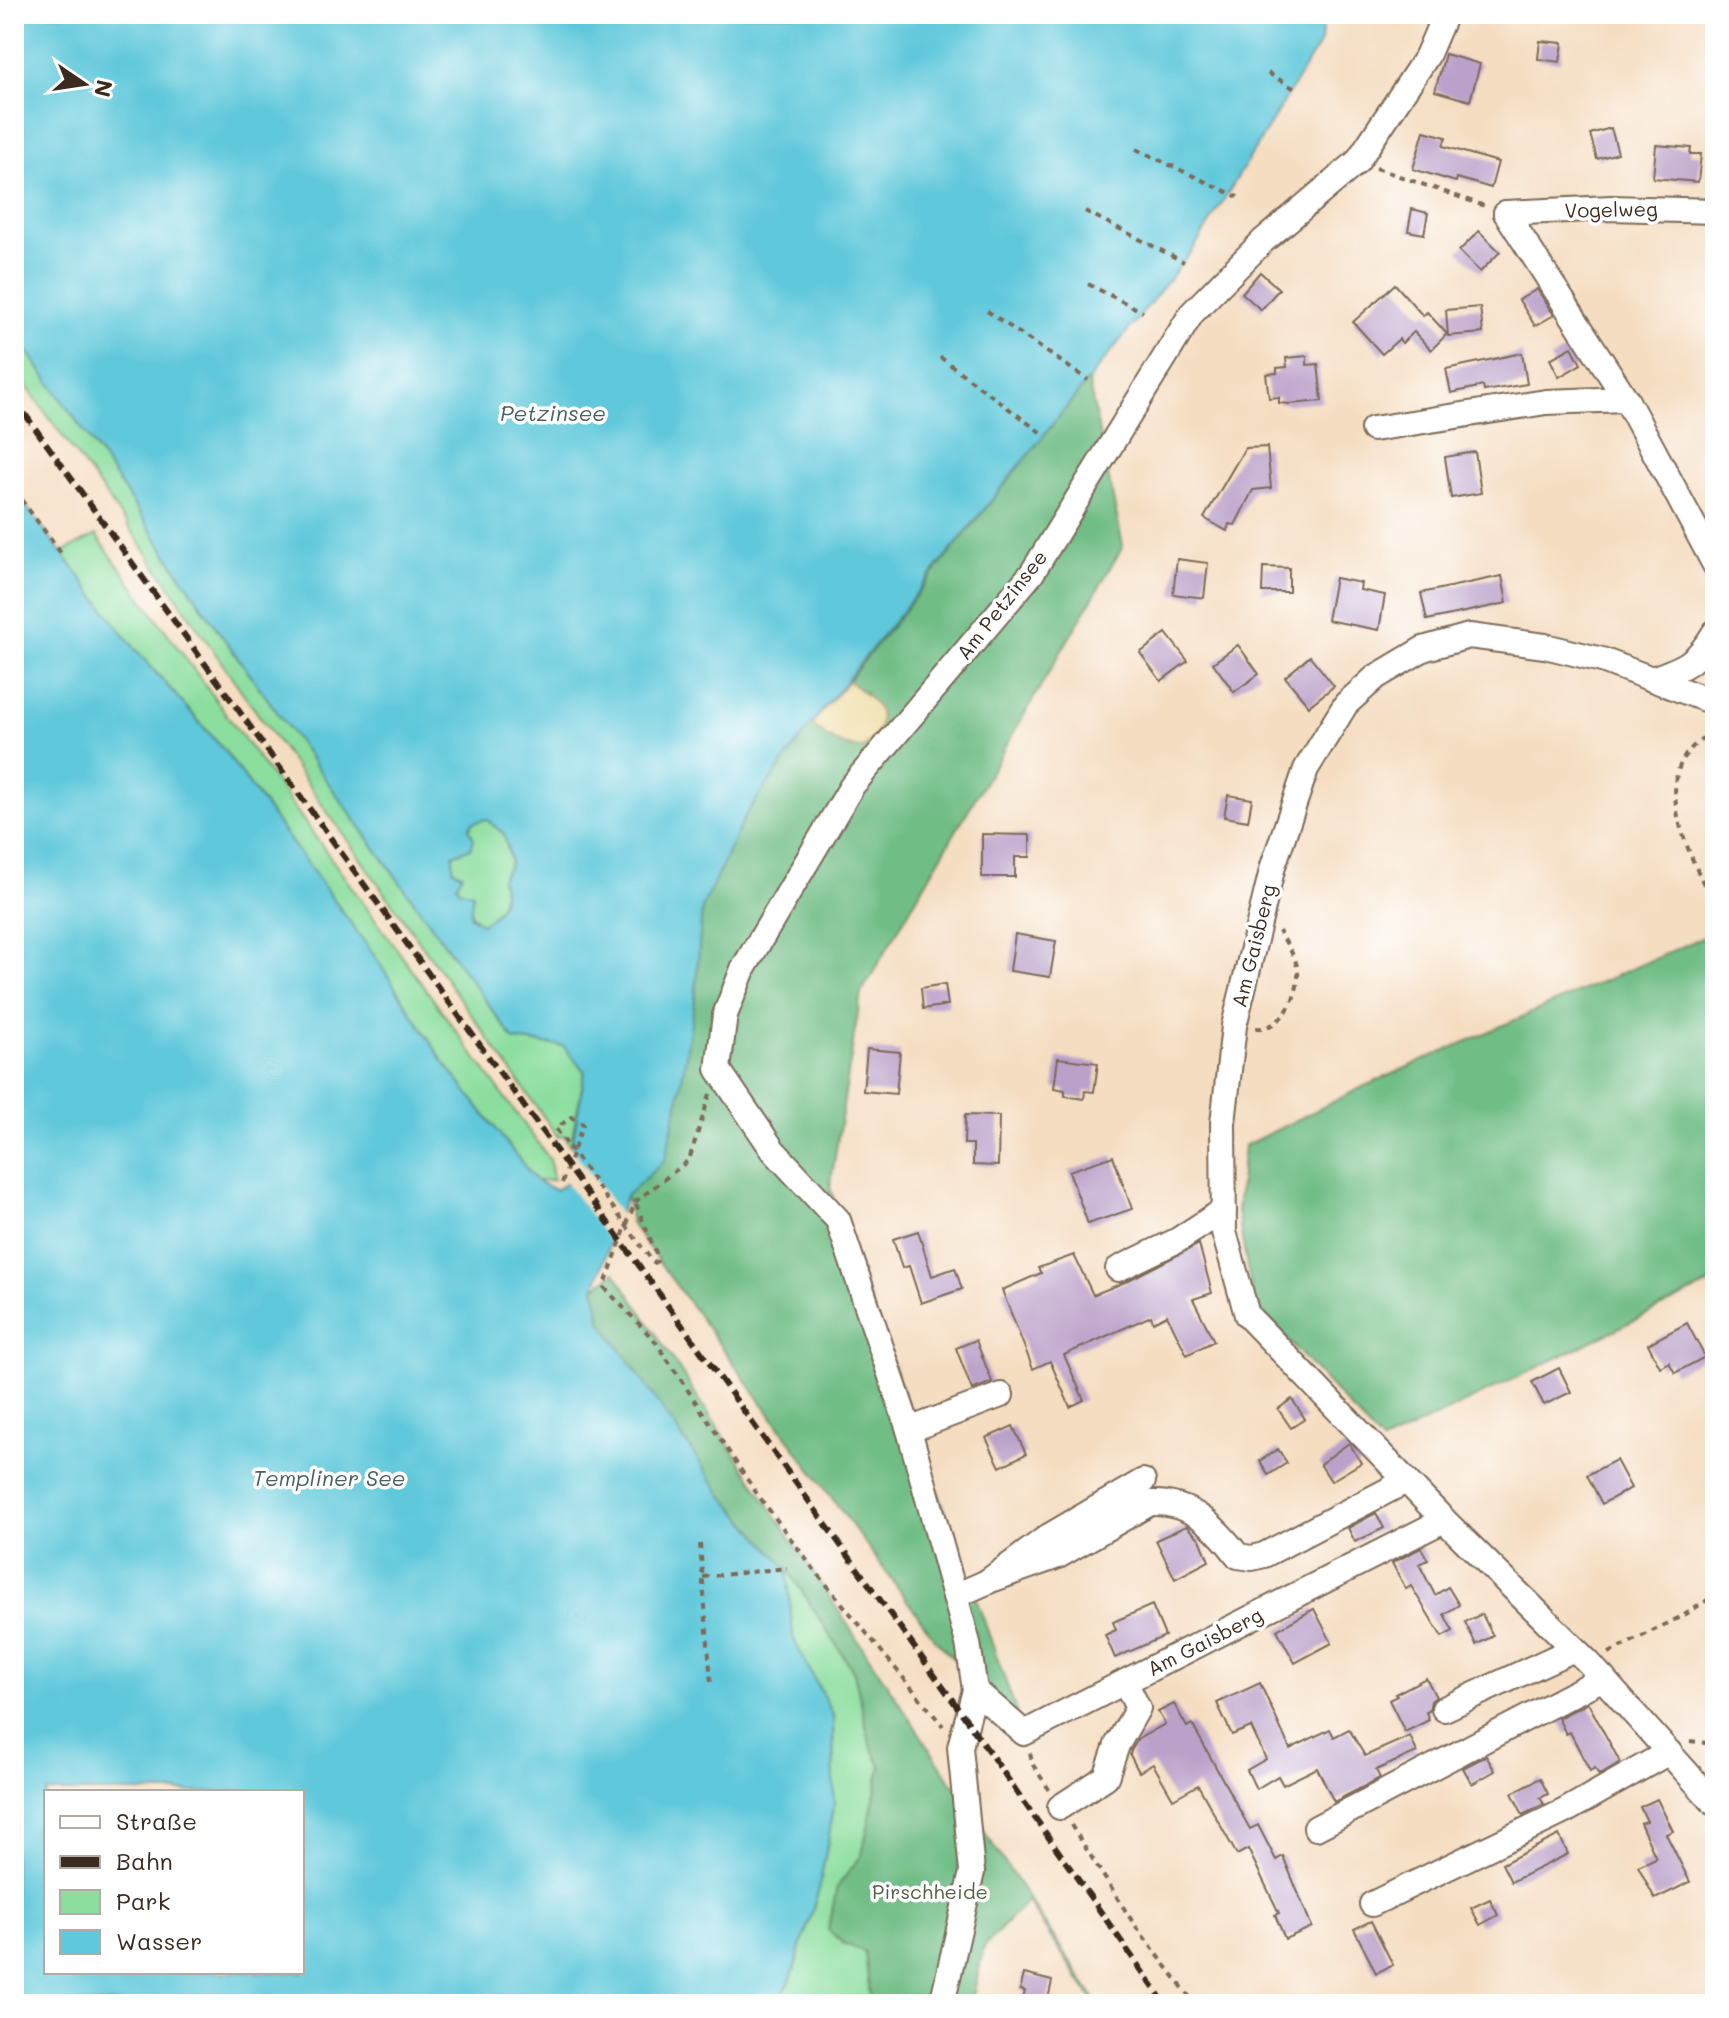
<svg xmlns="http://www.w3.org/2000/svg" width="1729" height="2018" viewBox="0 0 1729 2018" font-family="Mali,sans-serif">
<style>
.green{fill:#8cde9f;stroke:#64845e;stroke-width:2}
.forest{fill:#71bd86;stroke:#567452;stroke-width:2}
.sand{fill:#eeda9e;stroke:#94825e;stroke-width:2}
.water{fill:#5fc8da;stroke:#4d797c;stroke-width:2;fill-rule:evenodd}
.pier{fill:#f5ddc1}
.building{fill:#bba1c9}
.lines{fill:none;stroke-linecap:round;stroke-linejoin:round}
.minor-casing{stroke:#7c6957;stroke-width:28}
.path{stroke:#7c6957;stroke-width:4;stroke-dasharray:6 6;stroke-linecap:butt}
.minor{stroke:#fff;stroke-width:24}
.rail{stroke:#3b2a1e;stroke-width:6;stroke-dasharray:12 6;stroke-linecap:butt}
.path-bridge{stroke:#7c6957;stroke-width:4;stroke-dasharray:6 6;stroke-linecap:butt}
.labels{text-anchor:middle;stroke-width:7;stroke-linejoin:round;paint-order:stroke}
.street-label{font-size:20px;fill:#3b2a1e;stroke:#fff}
.park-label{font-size:20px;fill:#536045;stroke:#fff}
.water-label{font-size:22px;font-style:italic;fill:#486160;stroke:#fff}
</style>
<rect width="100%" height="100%" fill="#fff"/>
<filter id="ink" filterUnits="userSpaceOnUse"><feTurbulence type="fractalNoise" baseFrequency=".0125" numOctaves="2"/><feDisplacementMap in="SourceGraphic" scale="16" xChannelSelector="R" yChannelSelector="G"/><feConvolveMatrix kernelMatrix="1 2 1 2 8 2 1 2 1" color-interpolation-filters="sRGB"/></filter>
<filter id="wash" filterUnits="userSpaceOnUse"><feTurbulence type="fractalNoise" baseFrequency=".006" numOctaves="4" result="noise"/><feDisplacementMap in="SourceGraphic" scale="32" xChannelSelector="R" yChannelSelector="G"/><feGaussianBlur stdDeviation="1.8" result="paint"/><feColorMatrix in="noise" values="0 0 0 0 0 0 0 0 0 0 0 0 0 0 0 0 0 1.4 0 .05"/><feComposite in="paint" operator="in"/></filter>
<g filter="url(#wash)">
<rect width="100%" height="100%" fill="#f5ddc1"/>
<g class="green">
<polygon points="14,332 90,440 220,633 514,1040 564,1046 585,1073 570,1146 563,1135 558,1137 226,669 138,540 14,369"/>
<polygon points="96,535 550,1160 553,1180 536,1181 443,1061 374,955 223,749 136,650 61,553"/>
<path d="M486,819L504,834L511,862L501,879C507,900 499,912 482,924C460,910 454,880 452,855L471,848L469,830L472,823Z"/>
<polygon points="787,1568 854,1672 870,1743 881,1766 862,1856 837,1887 843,1943 865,1952 871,2004 778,2004 792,1976 819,1889 834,1807 833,1715 793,1638"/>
</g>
<g class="forest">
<polygon points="1088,380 1123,546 861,993 830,1188 1024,1733 936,1640 632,1225 626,1196 665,1160 678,1102 695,999 702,908 746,814 812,723 818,730 866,693 848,681"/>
<polygon points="1715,932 1715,1281 1382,1443 1254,1303 1237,1212 1244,1146 1365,1086"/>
<polygon points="615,1272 1098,2004 1095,2004 1027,1901 984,1947 971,2004 871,2004 865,1952 843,1943 828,1930 837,1887 862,1855 881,1766 870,1743 854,1672 787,1568 723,1496 601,1321 595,1287"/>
</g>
<path class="sand" d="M848,681C878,702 896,719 863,749C842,747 825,739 812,723Z"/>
<path class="water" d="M14,14H1323L1321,41L1193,250L812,723L746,814L702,908L695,999L678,1102L665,1160L626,1196L595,1287L601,1321L723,1496L787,1568L793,1638L833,1715L834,1807L819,1889L792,1976L778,2004H14V490L136,650L223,749L374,955L443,1061L536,1181L555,1190L565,1184L585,1072L564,1046L514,1040L220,633L90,440L14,332ZM486,819L504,834L511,862L501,879C507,900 500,912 482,924L470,916L473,893L459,889L457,884L462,874L453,870V855L471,848L474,839L469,829L472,823ZM46,1792H302V1972H46Z"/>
<polygon class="pier" points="570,1146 623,1217 613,1246 562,1177 567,1148"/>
<g id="blocks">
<g class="building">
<polygon points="1540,41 1563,43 1560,62 1538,59"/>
<polygon points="1445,54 1480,64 1470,101 1435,91"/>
<polygon points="1611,128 1618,153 1597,159 1590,134"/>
<polygon points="1424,131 1446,137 1443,146 1498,162 1491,188 1457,178 1456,182 1413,169"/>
<polygon points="1656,145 1691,148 1690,154 1701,154 1698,182 1653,178"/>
<polygon points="1412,209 1428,213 1424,234 1408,231"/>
<polygon points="1479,231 1500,252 1480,272 1459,251"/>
<polygon points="1260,272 1279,289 1261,310 1242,293"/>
<polygon points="1395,284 1423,316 1427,312 1447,334 1431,350 1414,332 1402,343 1399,339 1382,354 1353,322"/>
<polygon points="1537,289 1554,315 1535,326 1519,300"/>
<polygon points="1480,307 1483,333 1448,336 1446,310"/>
<polygon points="1572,347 1581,364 1559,377 1550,359"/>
<polygon points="1522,353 1527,384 1484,391 1483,386 1451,393 1446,369"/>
<polygon points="1307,356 1307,365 1318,364 1322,401 1290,404 1279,403 1279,397 1269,398 1266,374 1277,373 1277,368 1287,367 1286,358"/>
<polygon points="1267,447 1271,488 1253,490 1235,525 1229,524 1227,531 1204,518 1245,448"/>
<polygon points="1475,452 1481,493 1451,498 1445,457"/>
<polygon points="1177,559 1208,563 1204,598 1173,594"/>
<polygon points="1263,567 1289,568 1289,592 1262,592"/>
<polygon points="1502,576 1507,603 1427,620 1421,593"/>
<polygon points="1335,578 1361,583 1360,590 1385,595 1379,630 1327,620"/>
<polygon points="1166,633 1188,661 1161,681 1140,653"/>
<polygon points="1238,645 1259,674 1234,692 1213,663"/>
<polygon points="1310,656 1334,686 1309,706 1285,677"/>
<polygon points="1228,795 1252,799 1248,821 1224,817"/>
<polygon points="982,834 1030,835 1030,857 1015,857 1015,877 982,877"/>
<polygon points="1015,934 1056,941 1050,977 1010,971"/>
<polygon points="945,984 948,1005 923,1009 921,988"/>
<polygon points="867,1049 900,1052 896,1094 863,1091"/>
<polygon points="1058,1058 1098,1063 1094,1092 1085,1091 1084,1099 1065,1096 1065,1090 1054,1088"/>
<polygon points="965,1115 999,1116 998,1166 973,1165 973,1144 964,1144"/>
<polygon points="1113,1156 1132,1209 1088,1224 1069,1171"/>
<polygon points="918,1231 932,1276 955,1268 962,1289 921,1303 909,1266 902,1268 893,1239"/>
<polygon points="1199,1244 1212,1293 1193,1299 1214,1341 1187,1355 1167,1315 1153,1322 1151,1316 1064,1355 1084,1400 1070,1407 1050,1361 1033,1369 1002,1290 1041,1273 1038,1268 1074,1255 1093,1295 1125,1282"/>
<polygon points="1687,1323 1705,1357 1675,1373 1669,1362 1660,1367 1648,1344"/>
<polygon points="976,1340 992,1382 972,1390 956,1348"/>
<polygon points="1559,1368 1571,1392 1544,1405 1532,1382"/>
<polygon points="1292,1399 1305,1419 1291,1428 1278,1409"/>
<polygon points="1013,1426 1026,1454 1000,1467 986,1438"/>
<polygon points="1349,1443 1361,1463 1331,1481 1320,1464"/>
<polygon points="1278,1449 1287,1463 1268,1475 1260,1461"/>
<polygon points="1616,1460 1631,1488 1602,1504 1587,1475"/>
<polygon points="1376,1513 1384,1528 1355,1542 1348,1528"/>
<polygon points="1186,1526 1200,1539 1209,1561 1175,1579 1156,1540"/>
<polygon points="1421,1548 1428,1560 1419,1564 1435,1595 1448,1587 1459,1605 1444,1614 1453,1631 1442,1637 1411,1586 1406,1589 1392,1563"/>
<polygon points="1152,1605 1165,1636 1115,1658 1105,1635 1116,1630 1113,1622"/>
<polygon points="1314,1609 1332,1643 1295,1663 1277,1630"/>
<polygon points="1482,1614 1493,1636 1476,1645 1465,1622"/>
<polygon points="1426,1678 1436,1697 1431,1701 1429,1711 1426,1712 1429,1720 1405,1732 1389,1700 1397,1696 1395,1694"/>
<polygon points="1260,1683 1290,1749 1330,1729 1334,1737 1349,1729 1365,1756 1410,1736 1417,1752 1376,1770 1380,1778 1334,1802 1317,1768 1283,1785 1278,1776 1256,1789 1247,1770 1266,1759 1251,1727 1232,1735 1217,1703"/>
<polygon points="1588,1703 1620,1762 1599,1775 1595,1768 1590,1771 1570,1732 1566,1734 1558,1718"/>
<polygon points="1174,1704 1187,1727 1192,1724 1250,1829 1258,1825 1276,1860 1283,1856 1312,1927 1285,1939 1275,1915 1279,1913 1248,1849 1237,1855 1198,1785 1173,1799 1153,1764 1139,1772 1130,1755 1131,1751 1138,1739 1165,1724 1158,1712"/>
<polygon points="1486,1756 1495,1771 1472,1784 1463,1768"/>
<polygon points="1540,1778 1548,1794 1540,1798 1544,1804 1523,1815 1512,1793"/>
<polygon points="1657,1799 1673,1831 1666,1834 1690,1882 1655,1899 1638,1866 1656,1858 1640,1823 1647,1821 1640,1807"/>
<polygon points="1559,1835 1568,1854 1511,1882 1502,1864"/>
<polygon points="1490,1899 1498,1915 1480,1925 1471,1908"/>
<polygon points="1371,1921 1393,1965 1376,1973 1354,1929"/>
<polygon points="1024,1974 1052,1981 1047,2004 1022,2004 1025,1991 1020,1990"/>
</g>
</g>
</g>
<g filter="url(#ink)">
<use href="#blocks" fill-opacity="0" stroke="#7c6957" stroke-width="2"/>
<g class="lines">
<defs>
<g id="minor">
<polyline points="1506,213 1626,399 1715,565"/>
<polyline points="1506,213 1611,208 1715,211"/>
<polyline points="1373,429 1546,402 1626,399"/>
<path d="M1652,679C1686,667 1696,663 1715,632"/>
<polyline points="1118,1269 1178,1240 1224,1210"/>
<polyline points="909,1430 1001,1395"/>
<path d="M988,1581L1058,1556L1150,1503C1191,1501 1215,1526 1238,1556L1252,1558L1264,1555L1406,1481"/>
<polyline points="955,1596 987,1582 1049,1536 1143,1481"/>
<polyline points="975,1690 1024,1733 1444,1520"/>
<polyline points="1444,1709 1574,1649"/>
<polyline points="1714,1803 1589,1663 1444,1520 1247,1315 1224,1232 1223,1123 1234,1026 1273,866 1306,769 1346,704 1376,677 1423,649 1469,636 1545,646 1602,660 1715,703"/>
<polyline points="1060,1807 1106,1777 1117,1745 1138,1708 1125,1682"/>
<polyline points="1316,1828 1603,1678"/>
<polyline points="1372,1904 1565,1811 1669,1752"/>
<polyline points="942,2004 972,1872 960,1747 975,1690 968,1643 909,1430 838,1220 773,1150 718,1069 725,1015 743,969 852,786 1032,573 1192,313 1263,241 1357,162 1427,56 1445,14"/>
</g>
</defs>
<use href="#minor" class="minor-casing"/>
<g class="path">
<polyline points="1268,73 1297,90"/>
<polyline points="1136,149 1238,197"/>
<polyline points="1376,168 1485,206"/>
<polyline points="1085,211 1184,262"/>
<polyline points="1088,284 1143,312"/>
<polyline points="987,311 1088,380"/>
<polyline points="940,357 1044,435"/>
<polyline points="14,490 61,553"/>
<path d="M1715,732C1638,767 1692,857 1715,908"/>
<path d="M1256,1028C1284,1031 1303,989 1297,966C1294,954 1285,942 1279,931"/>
<polyline points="710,1094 689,1160 635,1202 604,1287 655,1341 755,1491 812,1567 943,1726"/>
<polyline points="562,1183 583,1124 571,1117 556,1129 569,1147"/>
<polyline points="636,1204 656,1253 657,1261 654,1263 641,1246"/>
<polyline points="700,1544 711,1682"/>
<polyline points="703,1577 787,1568"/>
<polyline points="1609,1653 1686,1614 1715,1595"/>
<polyline points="1690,1741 1715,1744"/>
<polyline points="1030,1753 1033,1765 1050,1791"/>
<polyline points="1071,1825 1134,1924 1195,2004"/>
</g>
<use href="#minor" class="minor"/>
<polyline class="rail" points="14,399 966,1719 1165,2004"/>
<polyline class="path-bridge" points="569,1147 641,1246"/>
</g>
</g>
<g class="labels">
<g class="street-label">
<text transform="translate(1611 210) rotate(-1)" y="7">Vogelweg</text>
<text transform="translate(1002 605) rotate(-52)" y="7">Am Petzinsee</text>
<text transform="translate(1254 946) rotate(-76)" y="7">Am Gaisberg</text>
<text transform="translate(1205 1642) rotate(-27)" y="7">Am Gaisberg</text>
</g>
<g class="park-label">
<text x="930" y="1899">Pirschheide</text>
</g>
<g class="water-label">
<text x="553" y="421">Petzinsee</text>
<text x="329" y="1486">Templiner See</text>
</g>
</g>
<rect width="1729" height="2018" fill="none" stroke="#fff" stroke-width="48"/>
<rect x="44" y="1790" width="260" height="184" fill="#ffffff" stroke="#b1aaa5" stroke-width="2"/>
<rect x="60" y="1816" width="40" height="12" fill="#ffffff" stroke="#b1aaa5" stroke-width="2"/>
<text x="116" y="1830" font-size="24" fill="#3b2a1e">Straße</text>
<rect x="60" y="1856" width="40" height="12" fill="#3b2a1e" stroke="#b1aaa5" stroke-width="2"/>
<text x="116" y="1870" font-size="24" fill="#3b2a1e">Bahn</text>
<rect x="60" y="1890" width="40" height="24" fill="#8cde9f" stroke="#b1aaa5" stroke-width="2"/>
<text x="116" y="1910" font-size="24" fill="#3b2a1e">Park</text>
<rect x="60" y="1930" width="40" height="24" fill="#5fc8da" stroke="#b1aaa5" stroke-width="2"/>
<text x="116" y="1950" font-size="24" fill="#3b2a1e">Wasser</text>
<g transform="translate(84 84) rotate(103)" stroke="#ffffff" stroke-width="6" paint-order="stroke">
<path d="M0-6L14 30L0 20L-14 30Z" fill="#3b2a1e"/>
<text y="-12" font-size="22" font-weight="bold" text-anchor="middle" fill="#3b2a1e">N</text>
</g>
</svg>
